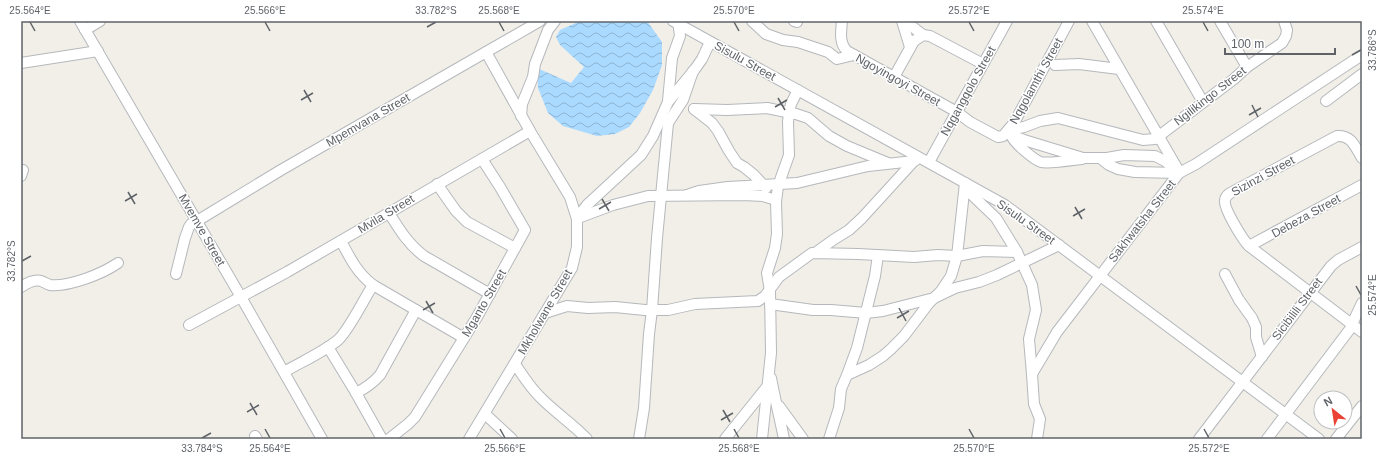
<svg xmlns="http://www.w3.org/2000/svg" width="1383" height="460" viewBox="0 0 1383 460" font-family="Helvetica,sans-serif">
<style>
.water{fill:url(#water-waves)}
.lines{fill:none;stroke-linecap:round;stroke-linejoin:round}
.minor-casing{stroke:#b5b8bc;stroke-width:12}
.minor{stroke:#fff;stroke-width:10}
.ticks{fill:none;stroke:#5f6368;stroke-width:1.5}
.labels{text-anchor:middle;stroke-width:3;stroke-linejoin:round;paint-order:stroke}
.street-label{font-size:12px;fill:#5f6368;stroke:#fff}
.neatline{fill:none;stroke:#5f6368;stroke-width:1.5}
.ticks-label{font-size:10px;text-anchor:middle;fill:#5f6368}
</style>
<defs>
<pattern id="water-waves" width="16" height="10" patternUnits="userSpaceOnUse"><rect width="16" height="10" fill="#aadaff"/><path d="M0 5q4-4 8 0t8 0" fill="none" stroke="#8eb4d2"/></pattern>
</defs>
<rect width="100%" height="100%" fill="#f1efe8"/>
<polygon class="water" points="580,21 647,21 662,42 662,65 653,90 640,113 629,127 615,134 597,136 563,126 548,113 538,88 537,68 571,83 584,67 560,45 556,37 560,30"/>
<g class="lines">
<defs>
<g id="minor">
<polyline points="80,21 241,297 322,439"/>
<polyline points="673,21 1005,205 1319,439"/>
<polyline points="752,21 766,34 783,40 798,42 828,52 837,59 854,55"/>
<polyline points="794,21 797,22"/>
<path d="M842,21C841,32 839,43 847,51L957,112L970,122L998,137L1003,136L1014,123L1069,21"/>
<polyline points="902,21 910,47"/>
<polyline points="905,21 923,35"/>
<polyline points="1092,21 1177,168"/>
<polyline points="1156,21 1203,102"/>
<polyline points="1220,21 1247,67"/>
<polyline points="85,30 100,21"/>
<polyline points="21,63 98,51"/>
<polyline points="1055,65 1079,64 1119,69"/>
<polyline points="894,77 914,41 923,35 930,36 983,64"/>
<polyline points="668,101 672,58 680,36 678,21"/>
<polyline points="1326,101 1362,74"/>
<polyline points="694,109 727,110 767,108 796,114 808,118 829,136 847,146 888,163"/>
<polyline points="694,109 712,123 718,131 729,151 737,163 744,167 754,175 766,188"/>
<polyline points="521,116 522,104 533,77 535,64 548,30 555,21"/>
<polyline points="1009,130 1024,127 1040,121 1058,118 1143,140 1155,139 1234,79 1247,67 1282,43 1286,36 1287,30 1284,21"/>
<polyline points="1009,130 1016,137 1024,140 1083,158 1107,158 1124,155 1155,156 1165,161 1179,173"/>
<path d="M1011,135C1013,142 1034,160 1041,162C1049,164 1073,160 1082,159"/>
<polyline points="1100,158 1109,165 1118,169 1135,172 1179,173"/>
<path d="M1362,158C1355,147 1352,135 1337,136L1234,191C1230,193 1226,195 1225,200C1223,208 1243,240 1249,246L1362,332"/>
<polyline points="929,162 1007,21"/>
<polyline points="21,176 23,170"/>
<polyline points="965,183 972,195 996,218 1017,252 1032,285 1036,310 1029,339 1032,374"/>
<polyline points="437,184 456,211 467,222 515,248"/>
<polyline points="687,195 699,191 728,187 797,183 868,166 914,161"/>
<path d="M389,213C399,229 408,244 424,256L490,294"/>
<polyline points="577,218 587,205 641,155 653,136 668,102 695,69 702,59 710,42"/>
<polyline points="578,218 613,205 648,196 744,195 763,196 776,200"/>
<polyline points="197,221 281,170 540,21"/>
<path d="M341,241C350,258 357,273 373,285L464,338"/>
<polyline points="1249,246 1362,185"/>
<polyline points="815,253 833,240 849,230 862,218 914,161 916,160"/>
<polyline points="176,274 185,238 189,227 191,224"/>
<polyline points="1225,274 1239,300 1252,318 1256,327 1256,337 1262,357"/>
<path d="M21,287C27,283 34,279 41,281C44,282 47,284 50,285C69,287 102,274 118,263"/>
<polyline points="770,304 813,310 831,310 866,313 883,311 934,298 955,288 979,282 997,275 1059,245"/>
<polyline points="545,313 567,306 588,308 615,307 645,310 668,310 695,304 758,301 765,296 779,277 812,253 858,254 914,257 938,255 957,256 983,251 1017,252"/>
<polyline points="1352,324 1362,303"/>
<polyline points="189,325 287,272 530,131"/>
<polyline points="328,347 356,393 382,439"/>
<path d="M515,364C523,376 531,389 542,399C556,413 573,424 587,439"/>
<path d="M284,372C301,362 322,353 338,340C349,330 364,299 373,285"/>
<polyline points="847,375 857,348 875,276 878,255"/>
<path d="M771,378C775,399 780,419 784,439"/>
<path d="M356,393C366,388 373,383 380,375L416,310"/>
<polyline points="779,406 803,439"/>
<polyline points="485,414 512,439"/>
<polyline points="255,436 257,439"/>
<polyline points="389,439 408,424 415,417 477,317 525,230 500,187 482,159"/>
<polyline points="469,439 572,268 577,247 577,219 570,197 530,131 486,52"/>
<polyline points="639,439 644,408 649,334 652,310 657,238 668,123 683,100 693,71"/>
<polyline points="725,439 766,388"/>
<polyline points="762,439 771,353 770,291 767,273 775,248 777,234 776,202 778,186 789,155 788,122 789,113 791,104 798,90"/>
<polyline points="829,439 839,408 841,389 847,375 869,365 883,356 891,349 904,336 929,303 941,291 951,276 957,256 965,183"/>
<polyline points="1037,439 1040,419 1034,404 1032,374 1057,332 1179,173 1196,164 1362,55"/>
<polyline points="1199,439 1331,266 1338,260 1362,247"/>
<polyline points="1267,439 1353,325"/>
<polyline points="1336,439 1362,406"/>
</g>
</defs>
<use href="#minor" class="minor-casing"/>
<use href="#minor" class="minor"/>
</g>
<path class="ticks" d="M30,22L35,31M265,22L270,31M499,22L504,31M734,22L739,31M969,22L974,31M1203,22L1208,31M427,27L436,22M1352,55L1361,50M304,90L311,102M778,98L785,110M301,100L313,93M1252,105L1258,117M775,107L787,100M1249,115L1261,108M128,192L135,204M602,199L609,211M125,201L137,194M1075,207L1082,219M599,209L611,202M1073,216L1085,209M22,261L31,256M1356,286L1361,295M426,301L433,313M899,308L906,321M423,310L435,303M897,318L909,311M250,403L257,415M723,410L730,422M247,412L259,405M721,420L733,413M265,429L270,438M500,429L505,438M734,429L739,438M969,429L974,438M1204,429L1209,438M202,438L211,433"/>
<g class="labels">
<g class="street-label">
<text transform="translate(745 61) rotate(29)" y="4">Sisulu Street</text>
<text transform="translate(898 80) rotate(29)" y="4">Ngoyingoyi Street</text>
<text transform="translate(1036 81) rotate(-61)" y="4">Nqgolamthi Street</text>
<text transform="translate(968 91) rotate(-61)" y="4">Nqgangqolo Street</text>
<text transform="translate(1210 96) rotate(-38)" y="4">Ngilikingo Street</text>
<text transform="translate(368 120) rotate(-30)" y="4">Mpemvana Street</text>
<text transform="translate(1263 176) rotate(-29)" y="4">Sizinzi Street</text>
<text transform="translate(386 214) rotate(-31)" y="4">Mvila Street</text>
<text transform="translate(1306 216) rotate(-29)" y="4">Debeza Street</text>
<text transform="translate(1142 221) rotate(-52)" y="4">Sakhwatsha Street</text>
<text transform="translate(1026 222) rotate(35)" y="4">Sisulu Street</text>
<text transform="translate(202 230) rotate(60)" y="4">Mvemve Street</text>
<text transform="translate(484 303) rotate(-60)" y="4">Mganto Street</text>
<text transform="translate(1297 309) rotate(-53)" y="4">Sicibilili Street</text>
<text transform="translate(545 312) rotate(-60)" y="4">Mkholwane Street</text>
</g>
</g>
<rect width="1383" height="460" fill="none" stroke="#ffffff" stroke-width="44"/>
<g transform="translate(1333 410) rotate(330)"><circle r="19" fill="#ffffff" stroke="#bfc1c3"/>
<path d="M0-3L7 15L0 10L-7 15Z" fill="#ea4335"/>
<text y="-6" font-size="11" font-weight="bold" text-anchor="middle" fill="#5f6368">N</text>
</g>
<path d="M1225 48v6h110v-6" fill="none" stroke="#5f6368" stroke-width="2"/>
<text x="1231" y="48" font-size="12" fill="#5f6368" stroke="#ffffff" stroke-width="3" paint-order="stroke">100 m</text>
<rect x="22" y="22" width="1339" height="416" class="neatline"/>
<g class="ticks-label">
<text x="30" y="14">25.564°E</text>
<text x="265" y="14">25.566°E</text>
<text x="436" y="14">33.782°S</text>
<text x="499" y="14">25.568°E</text>
<text x="734" y="14">25.570°E</text>
<text x="969" y="14">25.572°E</text>
<text x="1203" y="14">25.574°E</text>
<text transform="translate(1372 50) rotate(-90)" y="4">33.786°S</text>
<text transform="translate(11 261) rotate(-90)" y="4">33.782°S</text>
<text transform="translate(1372 295) rotate(-90)" y="4">25.574°E</text>
<text x="202" y="452">33.784°S</text>
<text x="270" y="452">25.564°E</text>
<text x="505" y="452">25.566°E</text>
<text x="739" y="452">25.568°E</text>
<text x="974" y="452">25.570°E</text>
<text x="1209" y="452">25.572°E</text>
</g>
</svg>
